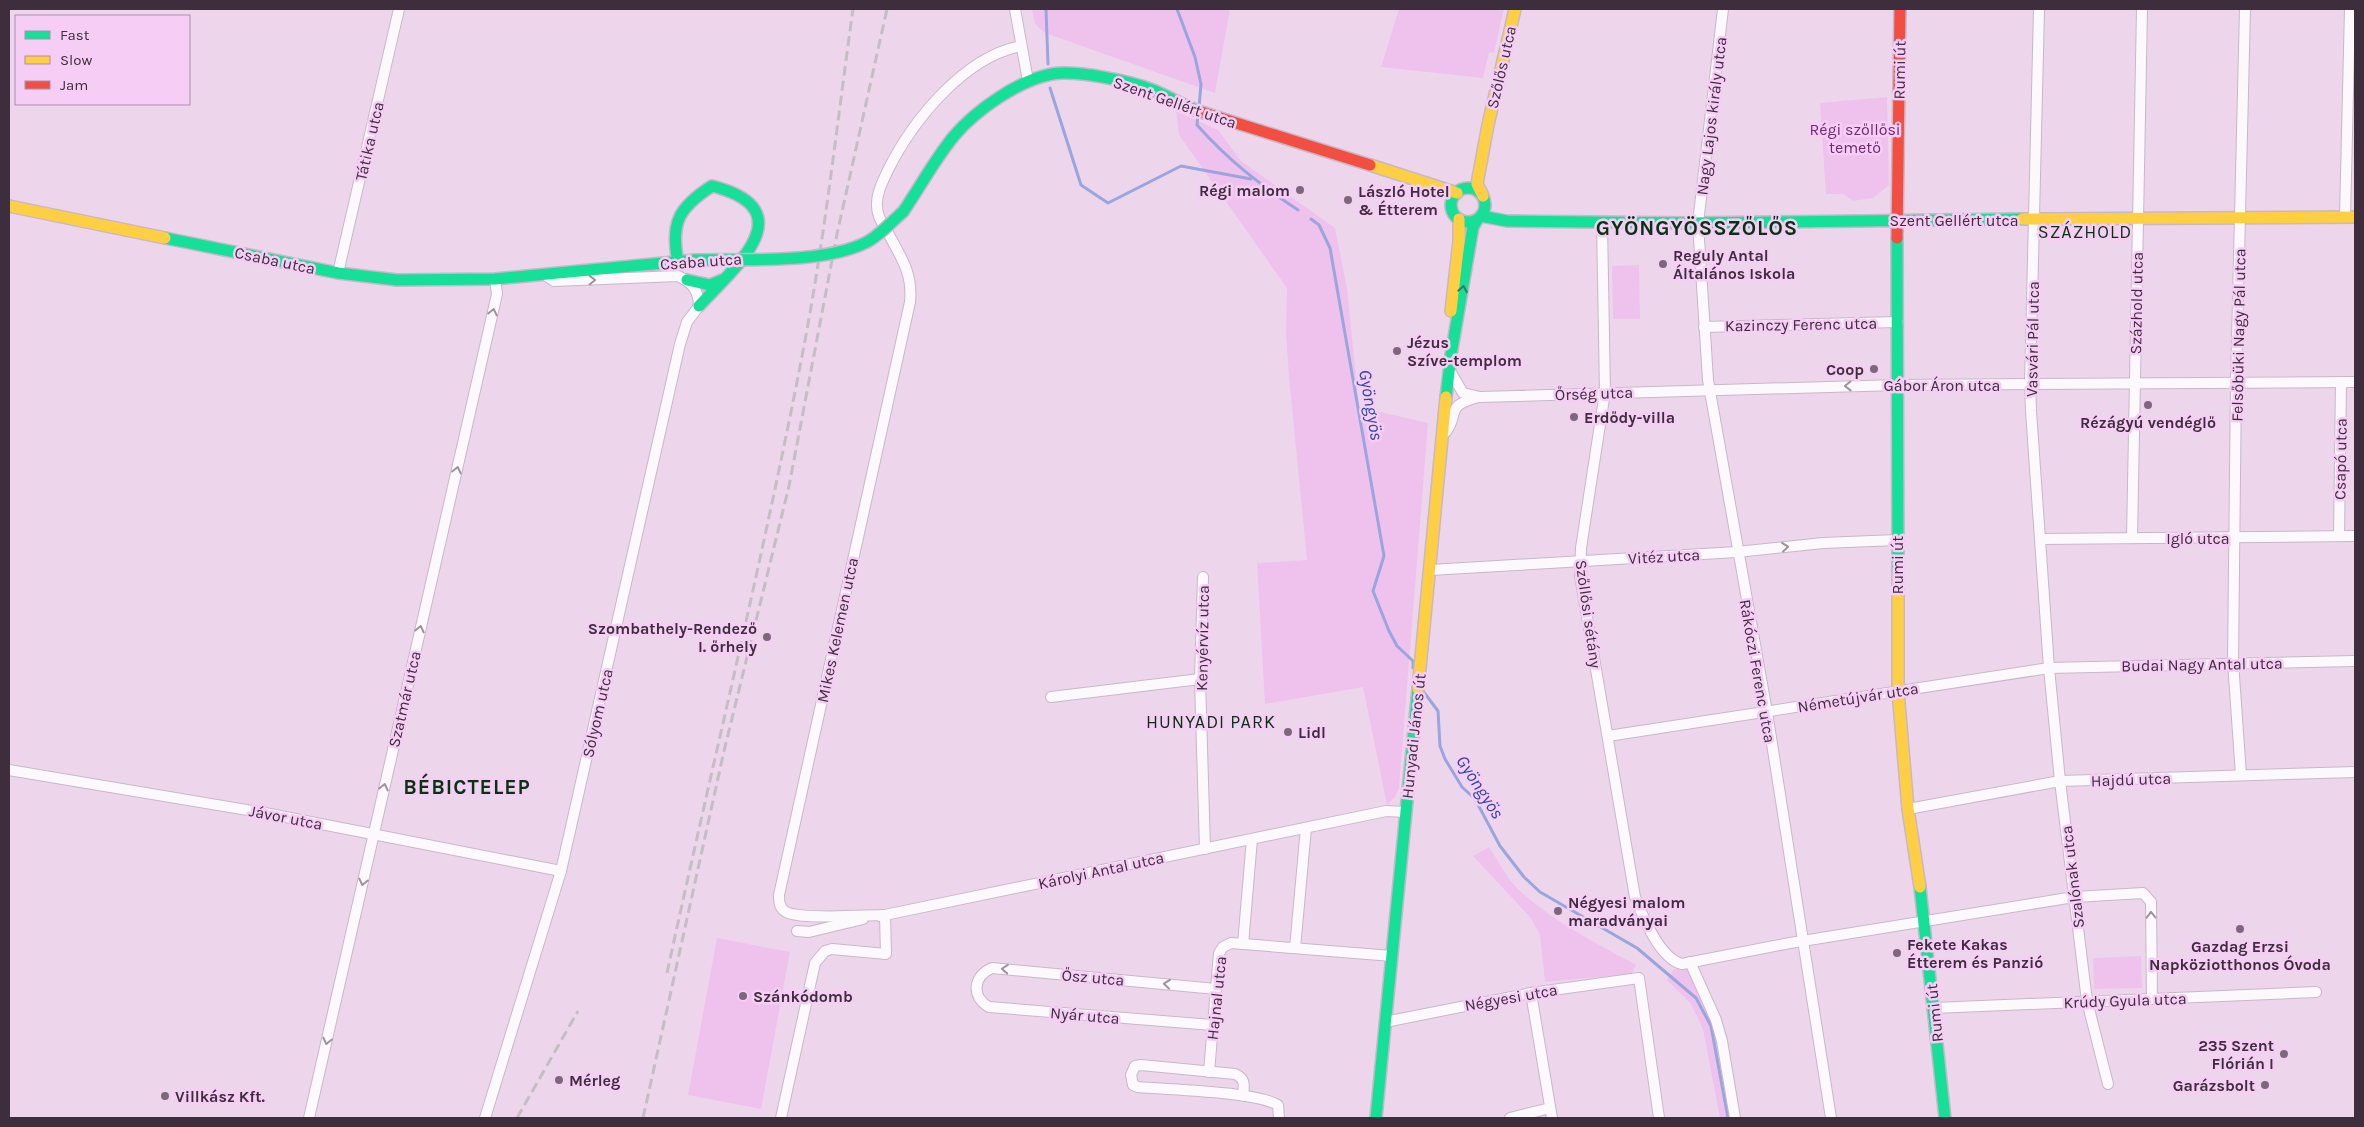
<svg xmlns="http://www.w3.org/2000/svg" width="2364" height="1127" viewBox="0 0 2364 1127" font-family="Karla,sans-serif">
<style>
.green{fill:#efc2ee}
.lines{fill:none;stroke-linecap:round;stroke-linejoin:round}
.stream{stroke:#99a6de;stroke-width:3}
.street-casing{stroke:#c8b7c8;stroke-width:12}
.fast-casing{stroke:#c8b7c8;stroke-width:14}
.slow-casing{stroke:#c8b7c8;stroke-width:14}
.jam-casing{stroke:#c8b7c8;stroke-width:14}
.street{stroke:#fcf9fc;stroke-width:10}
.fast{stroke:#16e098;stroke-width:11}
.slow{stroke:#ffcf43;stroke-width:11}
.jam{stroke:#f24e42;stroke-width:11}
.rail{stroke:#c4bec4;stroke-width:3;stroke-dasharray:10 5;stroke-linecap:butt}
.fast-bridge-casing{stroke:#c8b7c8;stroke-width:14;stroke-linecap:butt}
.fast-bridge{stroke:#16e098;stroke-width:11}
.oneway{stroke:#9c939c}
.oneway2{stroke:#2b7e66}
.poi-dot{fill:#7b687a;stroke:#f6cdf4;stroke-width:2}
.labels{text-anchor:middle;stroke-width:5;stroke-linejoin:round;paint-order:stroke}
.street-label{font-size:16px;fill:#3d2d3d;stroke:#f6cdf4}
.park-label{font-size:16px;fill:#722873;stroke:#f6cdf4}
.poi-label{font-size:16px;font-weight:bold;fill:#3d2d3d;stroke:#f6cdf4;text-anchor:start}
.neighbourhood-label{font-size:18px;letter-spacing:1px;fill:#043410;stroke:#f6cdf4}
.water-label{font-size:18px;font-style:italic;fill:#2d489d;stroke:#f6cdf4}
.district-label{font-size:21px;font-weight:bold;letter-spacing:1px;fill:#043410;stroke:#f6cdf4}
</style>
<rect width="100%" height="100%" fill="#edd6ec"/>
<g class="green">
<polygon points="1032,9 1230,9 1215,93 1045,33 1035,24"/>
<polygon points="1399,9 1504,9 1494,53 1489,52 1483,78 1381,67"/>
<polygon points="1887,97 1889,185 1873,198 1853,201 1843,194 1826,194 1820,103"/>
<polygon points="1176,111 1218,130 1241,161 1335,228 1347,288 1359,407 1428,423 1399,788 1395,797 1387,805 1363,687 1265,704 1257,563 1307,560 1289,377 1286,334 1287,288 1179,135"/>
<polygon points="1639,265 1640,319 1613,319 1612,266"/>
<path d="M1489,847C1498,860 1506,877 1517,888C1550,920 1596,943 1636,965L1632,974L1545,982L1540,935L1530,917L1473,856Z"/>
<polygon points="717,938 790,952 761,1109 688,1095"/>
<polygon points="2141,956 2142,988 2094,989 2093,958"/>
<polygon points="1674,969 1699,969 1727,1035 1740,1118 1720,1118 1703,1029 1691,1004 1667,980"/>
</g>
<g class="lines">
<g class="stream">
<polyline points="1046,9 1048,64"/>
<polyline points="1177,9 1195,57 1201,84 1199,107"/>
<polyline points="1050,88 1081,185 1108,203 1181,166 1251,179"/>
<path d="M1198,113L1197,125C1228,160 1259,184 1298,210"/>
<polyline points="1311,219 1319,225 1330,248 1384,556 1373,591 1389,631 1397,646 1413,661 1413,668"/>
<polyline points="1423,691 1438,711 1440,746 1445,759 1462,787 1475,799 1500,846 1524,877 1540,892 1637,948 1696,998 1711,1026 1728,1118"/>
</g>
<defs>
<g id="street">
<polyline points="1015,9 1028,81"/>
<polyline points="1723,9 1698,223 1708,380 1767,712 1831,1118"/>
<polyline points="2039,9 2030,384 2031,411 2049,668 2060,781 2087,1001 2108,1084"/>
<polyline points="2345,217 2350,9"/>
<path d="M1602,223L1605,392L1581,548L1580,576L1635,897C1643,917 1660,959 1682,964L1790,943L2074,897L2143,893L2151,902L2152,999"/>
<polyline points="338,273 399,9"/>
<polyline points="1704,327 1898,322"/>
<polyline points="1450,371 1463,393 1480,397 1897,385 2355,382"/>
<path d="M1446,432C1460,412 1444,406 1479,397"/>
<polyline points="2339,536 2341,382"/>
<polyline points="2132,538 2142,9"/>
<polyline points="2041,539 2355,536"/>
<polyline points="1430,570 1737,552 1823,543 1897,540"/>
<polyline points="1203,577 1200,679 1205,849"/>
<polyline points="1051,697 1200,679"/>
<polyline points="1608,736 2049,668 2355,661"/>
<polyline points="9,770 265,813 561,871"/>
<polyline points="2241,775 2233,662 2236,381 2245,9"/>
<polyline points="1908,809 2060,781 2355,772"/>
<path d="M885,915C865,915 801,920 786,912C779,908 779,901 779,895L910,302C913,272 900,256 887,231C882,224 877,215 877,206C876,194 883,181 888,170C913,120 964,57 1021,46"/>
<polyline points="880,916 1386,811 1405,812"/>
<polyline points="797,931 809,932 863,919"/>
<polyline points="1243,944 1252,839"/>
<polyline points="1295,948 1306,828"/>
<polyline points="1690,962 1716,1020 1722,1041 1735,1118"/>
<polyline points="1531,993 1552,1118"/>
<polyline points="1934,1008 2316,992"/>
<polyline points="1385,1022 1531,993 1639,978 1659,1118"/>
<path d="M1212,1025L989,1007C971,997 973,976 992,968L1216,989"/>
<polyline points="1209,1072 1219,953 1223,947 1231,943 1392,956"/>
<path d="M1243,1096C1244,1085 1246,1079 1235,1074L1141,1065L1135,1066L1131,1075L1133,1085L1138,1087C1170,1090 1253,1091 1278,1105L1279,1118"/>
<polyline points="309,1118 497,294 495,279"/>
<path d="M485,1118L561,871L680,344L687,322L699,306C699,290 691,282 678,276L554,281L545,275"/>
<polyline points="781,1118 815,963 825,951 832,949 886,954 885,915"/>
<polyline points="1510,1118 1550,1108"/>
</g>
<g id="fast">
<circle cx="1468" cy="205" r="17"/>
<path d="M903,212C920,187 935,159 954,136C976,110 1019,80 1052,74C1077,70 1130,81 1153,90C1169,97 1183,105 1198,111"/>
<polyline points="1481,216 1507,221 1687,223 2022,219"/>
<polyline points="165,238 338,273 397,280 495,279 695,260"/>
<polyline points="1897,238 1898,573"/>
<path d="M678,262C670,223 679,207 712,186C806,210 734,268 699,306"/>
<polyline points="687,280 710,285 722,280"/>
<polyline points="1446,397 1451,355 1473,227 1477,220"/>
<polyline points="1920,887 1945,1118"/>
<polyline points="1376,1118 1418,689"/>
</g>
<g id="slow">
<polyline points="1370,165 1457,193"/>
<polyline points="1483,196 1477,184 1488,125 1515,9"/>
<polyline points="9,206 165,238"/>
<polyline points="2022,219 2355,217"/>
<polyline points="1451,311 1459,241 1459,219"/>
<polyline points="1898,573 1898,691 1908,809 1920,887"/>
<polyline points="1418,689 1446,397"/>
</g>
<g id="jam">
<polyline points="1198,111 1370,165"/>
<polyline points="1897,238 1900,9"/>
</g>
</defs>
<use href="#street" class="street-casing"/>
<use href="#fast" class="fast-casing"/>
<use href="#slow" class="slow-casing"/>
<use href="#jam" class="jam-casing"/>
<use href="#street" class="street"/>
<use href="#fast" class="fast"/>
<use href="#slow" class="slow"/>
<use href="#jam" class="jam"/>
<g class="rail">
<path d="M667,973C712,765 763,559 803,351C825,237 837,123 853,9"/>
<polyline points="517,1118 578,1011"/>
<polyline points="643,1118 724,751 789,486 837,234 887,9"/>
</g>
<defs>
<path id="fast-bridge" d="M695,260C743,259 825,264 867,242C880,235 892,221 903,212"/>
</defs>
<use href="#fast-bridge" class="fast-bridge-casing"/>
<use href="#fast-bridge" class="fast-bridge"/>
</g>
<defs><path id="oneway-chevron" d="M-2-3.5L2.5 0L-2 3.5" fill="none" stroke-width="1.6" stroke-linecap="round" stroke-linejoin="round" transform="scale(1.25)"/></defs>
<g class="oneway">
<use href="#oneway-chevron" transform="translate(592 280) rotate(-1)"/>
<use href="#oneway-chevron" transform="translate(493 312) rotate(-77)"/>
<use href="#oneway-chevron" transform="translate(1848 386) rotate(179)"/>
<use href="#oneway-chevron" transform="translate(457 470) rotate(-77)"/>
<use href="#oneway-chevron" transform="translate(1785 547) rotate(-6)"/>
<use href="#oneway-chevron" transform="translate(420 629) rotate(-77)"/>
<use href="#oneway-chevron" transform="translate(384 787) rotate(-77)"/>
<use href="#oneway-chevron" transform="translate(363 882) rotate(103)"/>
<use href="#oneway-chevron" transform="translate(2151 915) rotate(-91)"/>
<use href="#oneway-chevron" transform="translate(1005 969) rotate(-175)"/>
<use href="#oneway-chevron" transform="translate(1167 984) rotate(-174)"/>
<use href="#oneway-chevron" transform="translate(327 1041) rotate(103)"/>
</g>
<use class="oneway2" href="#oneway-chevron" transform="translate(1463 289) rotate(-80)"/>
<g class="poi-dot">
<circle cx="1300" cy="190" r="5"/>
<circle cx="1348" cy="200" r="5"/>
<circle cx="1663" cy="264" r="5"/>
<circle cx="1397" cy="351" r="5"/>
<circle cx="1874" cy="369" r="5"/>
<circle cx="2148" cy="405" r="5"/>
<circle cx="1574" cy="417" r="5"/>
<circle cx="767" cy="637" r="5"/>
<circle cx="1288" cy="732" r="5"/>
<circle cx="1558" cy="911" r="5"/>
<circle cx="2240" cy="929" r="5"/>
<circle cx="1897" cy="953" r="5"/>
<circle cx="743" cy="996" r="5"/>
<circle cx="2284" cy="1054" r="5"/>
<circle cx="559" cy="1080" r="5"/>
<circle cx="2265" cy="1085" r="5"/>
<circle cx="165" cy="1096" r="5"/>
</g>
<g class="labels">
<g class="street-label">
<text transform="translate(1501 67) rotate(-77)" y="6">Szőlős utca</text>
<text transform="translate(1899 70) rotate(-89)" y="6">Rumi út</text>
<text transform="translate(1175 102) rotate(19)" y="6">Szent Gellért utca</text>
<text transform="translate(1711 116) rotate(-83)" y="6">Nagy Lajos király utca</text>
<text transform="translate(369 141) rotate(-77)" y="6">Tátika utca</text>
<text x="1954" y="226">Szent Gellért utca</text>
<text transform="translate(275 260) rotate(12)" y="6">Csaba utca</text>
<text transform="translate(701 261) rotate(-4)" y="6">Csaba utca</text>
<text transform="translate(2136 303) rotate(-89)" y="6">Százhold utca</text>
<text transform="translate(1801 324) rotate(-1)" y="6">Kazinczy Ferenc utca</text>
<text transform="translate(2238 335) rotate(-89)" y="6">Felsőbüki Nagy Pál utca</text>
<text transform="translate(2032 339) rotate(-89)" y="6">Vasvári Pál utca</text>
<text x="1942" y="391">Gábor Áron utca</text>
<text transform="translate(1594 393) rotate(-2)" y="6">Őrség utca</text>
<text transform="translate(2340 459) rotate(-89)" y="6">Csapó utca</text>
<text x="2198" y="544">Igló utca</text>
<text transform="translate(1664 556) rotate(-3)" y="6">Vitéz utca</text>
<text transform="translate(1897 565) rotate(-90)" y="6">Rumi út</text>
<text transform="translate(1589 614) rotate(82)" y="6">Szőllősi sétány</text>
<text transform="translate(837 630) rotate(-78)" y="6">Mikes Kelemen utca</text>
<text transform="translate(1202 638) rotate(-89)" y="6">Kenyérvíz utca</text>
<text transform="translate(2202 664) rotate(-1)" y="6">Budai Nagy Antal utca</text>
<text transform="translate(1758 671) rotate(80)" y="6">Rákóczi Ferenc utca</text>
<text transform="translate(1858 697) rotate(-9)" y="6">Németújvár utca</text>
<text transform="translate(404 699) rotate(-77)" y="6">Szatmár utca</text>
<text transform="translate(597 713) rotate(-77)" y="6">Sólyom utca</text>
<text transform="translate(1413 736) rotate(-84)" y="6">Hunyadi János út</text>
<text transform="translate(2131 779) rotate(-2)" y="6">Hajdú utca</text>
<text transform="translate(286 817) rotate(11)" y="6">Jávor utca</text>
<text transform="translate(1101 870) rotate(-12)" y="6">Károlyi Antal utca</text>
<text transform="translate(2072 877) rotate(-97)" y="6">Szalónak utca</text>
<text transform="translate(1093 977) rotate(5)" y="6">Ősz utca</text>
<text transform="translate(1511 997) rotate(-10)" y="6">Négyesi utca</text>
<text transform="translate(1216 998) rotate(-84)" y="6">Hajnal utca</text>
<text transform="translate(2125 1000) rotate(-2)" y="6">Krúdy Gyula utca</text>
<text transform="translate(1934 1013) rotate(-96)" y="6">Rumi út</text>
<text transform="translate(1085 1015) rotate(5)" y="6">Nyár utca</text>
</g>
<g class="park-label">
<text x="1855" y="135">Régi szőllősi<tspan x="1855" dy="18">temető</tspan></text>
</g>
<g class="poi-label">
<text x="1290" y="196" text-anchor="end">Régi malom</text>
<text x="1358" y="197">László Hotel<tspan x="1358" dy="18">&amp; Étterem</tspan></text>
<text x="1673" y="261">Reguly Antal<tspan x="1673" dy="18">Általános Iskola</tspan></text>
<text x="1407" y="348">Jézus<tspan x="1407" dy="18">Szíve-templom</tspan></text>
<text x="1864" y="375" text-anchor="end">Coop</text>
<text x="1584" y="423">Erdődy-villa</text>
<text x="2148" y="428" text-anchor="middle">Rézágyú vendéglő</text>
<text x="757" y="634" text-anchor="end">Szombathely-Rendező<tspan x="757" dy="18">I. őrhely</tspan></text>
<text x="1298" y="738">Lidl</text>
<text x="1568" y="908">Négyesi malom<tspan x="1568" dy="18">maradványai</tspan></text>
<text x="1907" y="950">Fekete Kakas<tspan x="1907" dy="18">Étterem és Panzió</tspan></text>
<text x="2240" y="952" text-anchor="middle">Gazdag Erzsi<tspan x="2240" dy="18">Napköziotthonos Óvoda</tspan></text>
<text x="753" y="1002">Szánkódomb</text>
<text x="2274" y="1051" text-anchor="end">235 Szent<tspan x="2274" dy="18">Flórián I</tspan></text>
<text x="569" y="1086">Mérleg</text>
<text x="2255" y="1091" text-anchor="end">Garázsbolt</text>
<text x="175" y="1102">Villkász Kft.</text>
</g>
<g class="neighbourhood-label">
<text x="2085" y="238">SZÁZHOLD</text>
<text x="1211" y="728">HUNYADI PARK</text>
</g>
<g class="water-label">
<text transform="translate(1371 405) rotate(80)" y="6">Gyöngyös</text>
<text transform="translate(1480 787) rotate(57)" y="6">Gyöngyös</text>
</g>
<g class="district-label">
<text x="1697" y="235">GYÖNGYÖSSZŐLŐS</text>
<text x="467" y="794">BÉBICTELEP</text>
</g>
</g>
<rect width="2364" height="1127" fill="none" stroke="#3d2d3d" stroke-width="20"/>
<rect x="15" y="15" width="175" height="90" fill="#f6cdf4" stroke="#ac8dab"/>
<rect x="25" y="31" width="25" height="8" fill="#16e098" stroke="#ac8dab"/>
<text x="60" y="40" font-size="15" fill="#3d2d3d">Fast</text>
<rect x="25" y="56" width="25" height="8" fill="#ffcf43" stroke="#ac8dab"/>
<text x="60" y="65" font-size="15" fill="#3d2d3d">Slow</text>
<rect x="25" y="81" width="25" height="8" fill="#f24e42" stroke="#ac8dab"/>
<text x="60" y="90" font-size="15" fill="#3d2d3d">Jam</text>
</svg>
